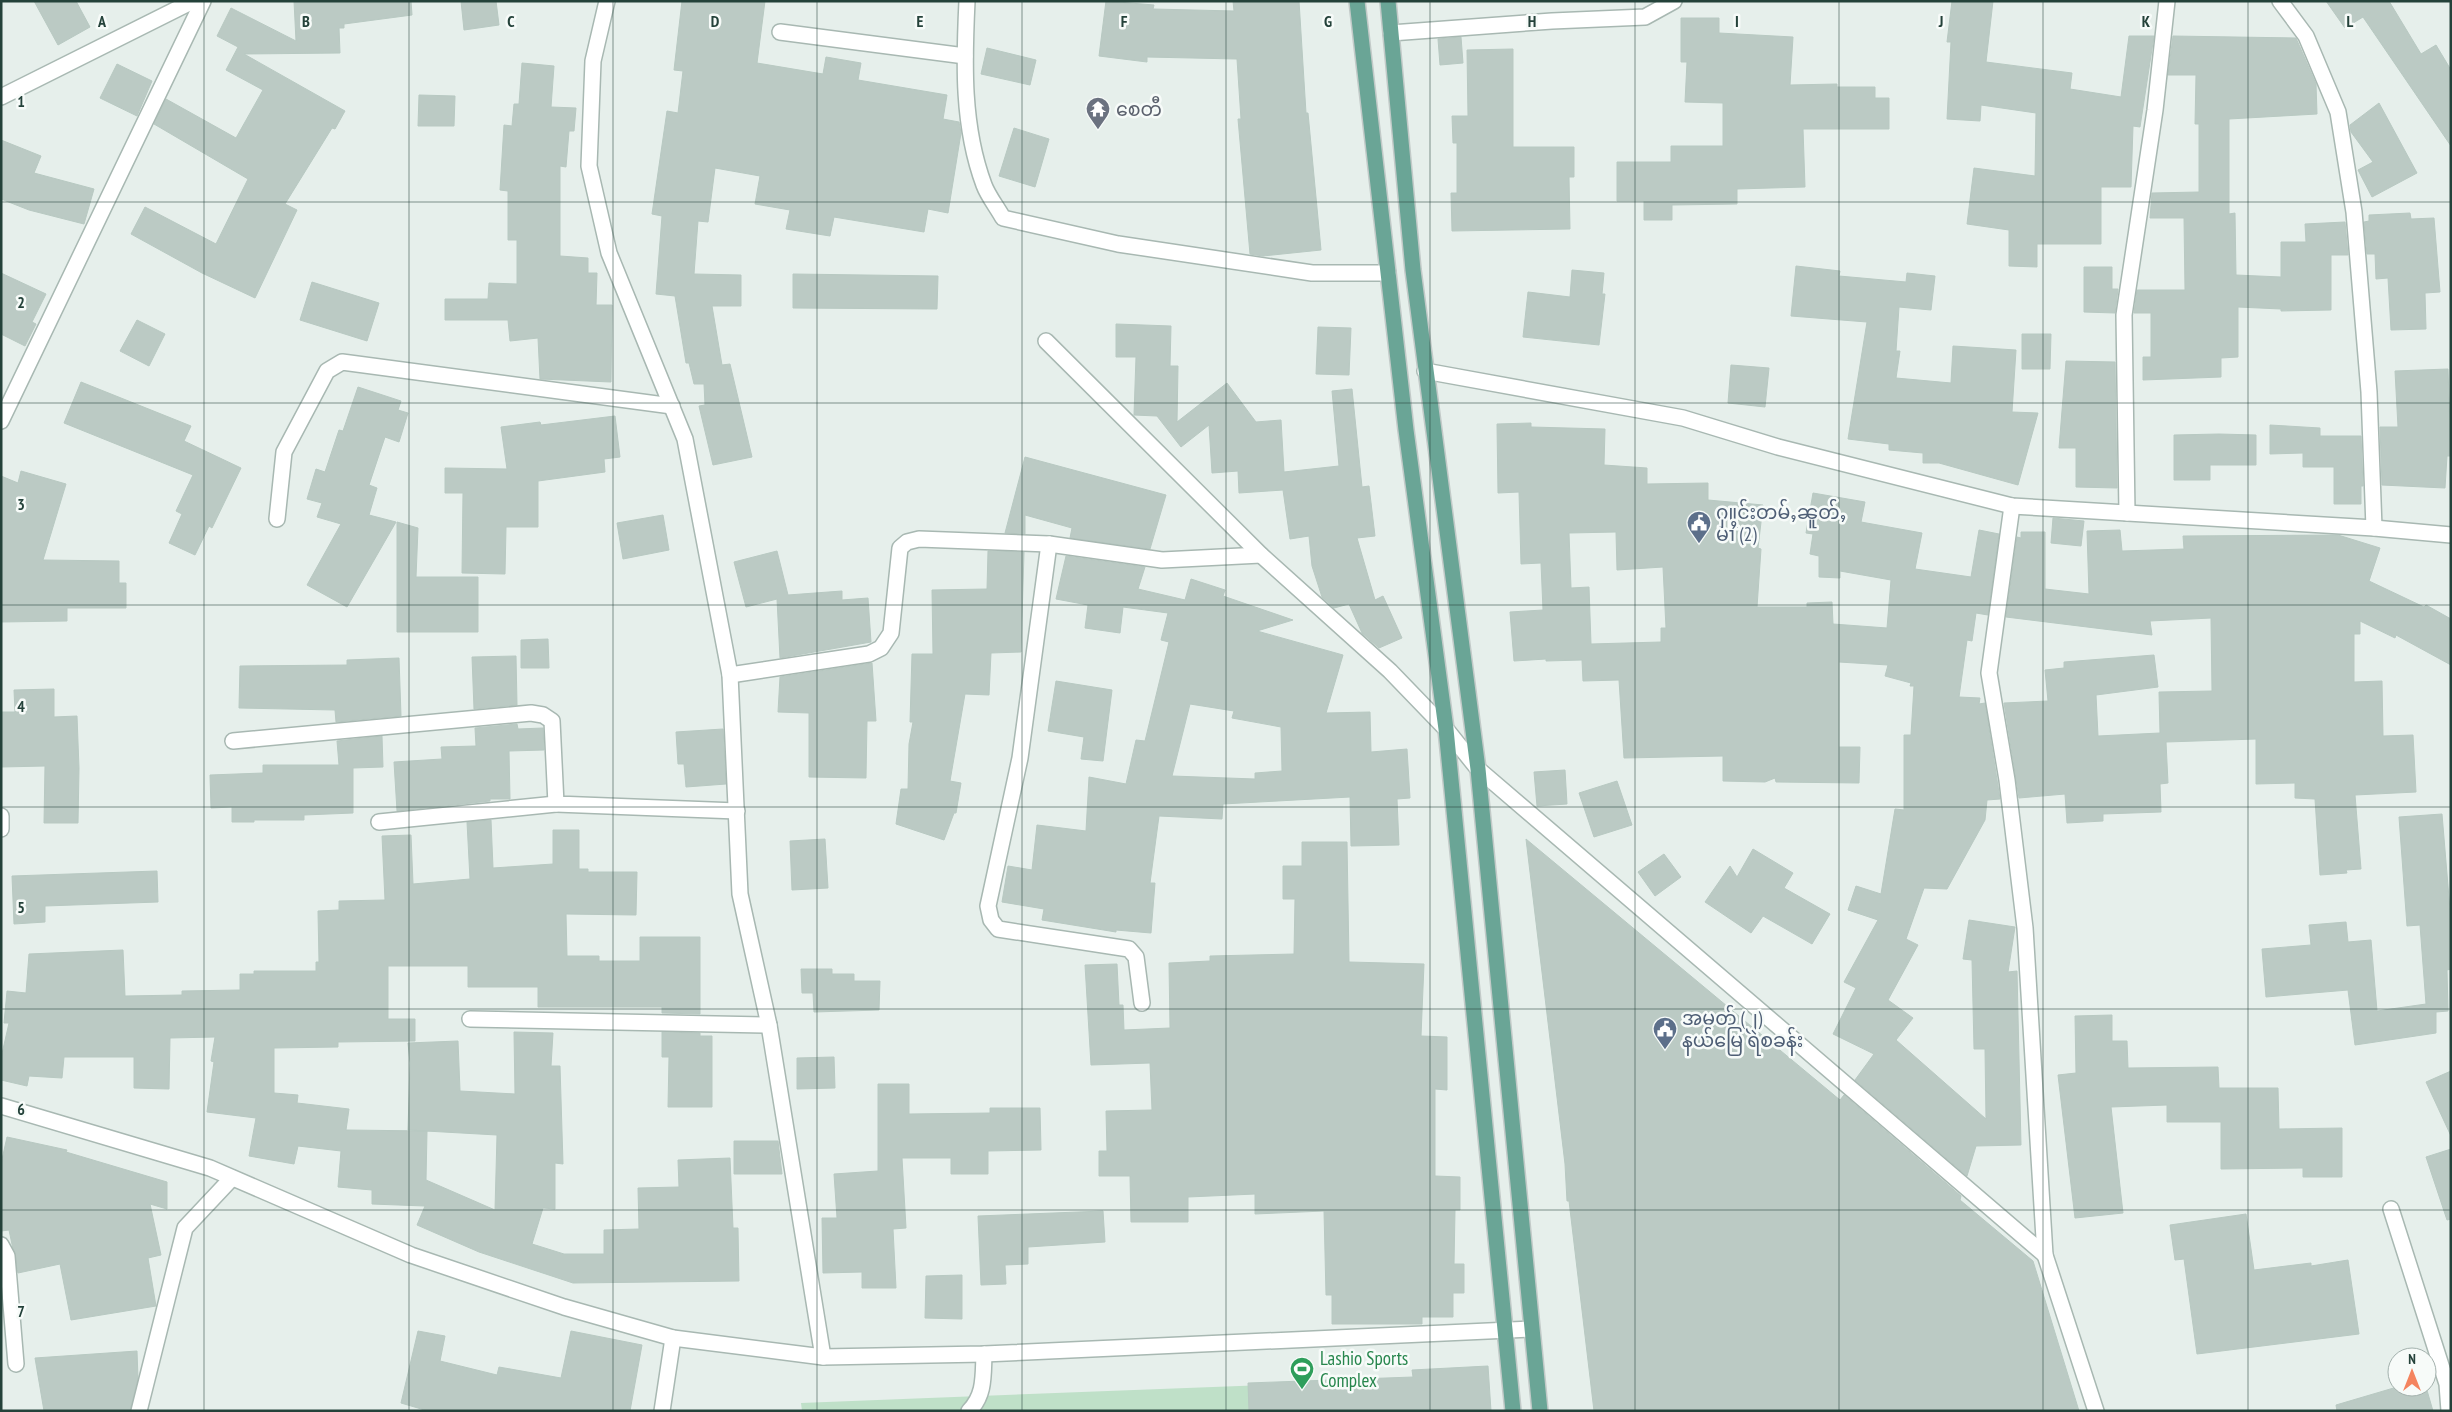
<svg xmlns="http://www.w3.org/2000/svg" width="2452" height="1412" viewBox="0 0 2452 1412" font-family="'PT Sans Narrow','Noto Sans Myanmar',sans-serif">
<style>
.green{fill:#bfe0c8}
.building{fill:#bbcac4;stroke:#b8c9c2;fill-rule:evenodd}
.lines{fill:none;stroke-linecap:round;stroke-linejoin:round}
.minor-casing{stroke:#a8b8b2;stroke-width:18}
.tertiary-casing{stroke:#a8b8b2;stroke-width:18}
.primary-casing{stroke:#c2cac8;stroke-width:18}
.minor{stroke:#fff;stroke-width:15}
.tertiary{stroke:#fff;stroke-width:15}
.primary{stroke:#6aa596;stroke-width:15}
.grid{fill:none;stroke:#24423a;stroke-width:1;stroke-opacity:0.55}
.labels{text-anchor:middle;stroke-width:5;stroke-linejoin:round;paint-order:stroke}
.worship-label{font-size:19px;fill:#5b616d;stroke:#f7fbf9;text-anchor:start}
.service-label{font-size:19px;fill:#4e5e75;stroke:#f7fbf9;text-anchor:start}
.leisure-label{font-size:19px;fill:#27864d;stroke:#f7fbf9;text-anchor:start}
.grid-label{font-size:16px;text-anchor:middle;font-weight:bold;fill:#24423a;stroke:#f7fbf9;stroke-width:5;stroke-linejoin:round;paint-order:stroke}
</style>
<rect width="100%" height="100%" fill="#e6efeb"/>
<polygon class="green" points="1468,1377 1471,1411 802,1411 801,1403"/>
<g class="building">
<polygon points="34,1 76,1 90,27 58,45"/>
<polygon points="294,1 411,1 412,15 344,24 344,28 339,28 340,53 244,54 345,111 335,129 332,128 285,204 297,210 255,298 202,273 131,234 145,207 216,244 248,179 154,124 166,99 236,138 263,90 226,70 238,47 217,36 231,8 296,41"/>
<polygon points="461,1 496,1 499,25 464,30"/>
<polygon points="682,1 765,1 757,63 823,74 826,57 861,63 858,80 947,95 943,119 959,122 961,133 948,213 928,209 924,232 834,217 830,236 786,229 790,210 755,204 760,176 715,168 708,222 698,221 694,274 741,275 741,306 712,306 722,365 730,364 752,457 713,465 699,406 705,405 704,384 694,384 689,363 686,363 675,296 656,294 662,216 652,214 667,111 678,113 683,71 674,70"/>
<polygon points="1106,1 1154,5 1153,9 1234,11 1233,1 1299,1 1306,113 1308,113 1321,250 1263,256 1250,254 1238,119 1241,119 1237,59 1147,57 1147,62 1099,56"/>
<polygon points="1952,1 1993,1 1986,62 2072,73 2070,89 2121,97 2129,36 2154,36 2140,127 2133,126 2131,187 2101,187 2101,244 2037,244 2037,267 2009,266 2009,230 1967,224 1974,168 2035,176 2036,113 1981,105 1980,121 1947,119 1951,42 1947,42"/>
<polygon points="2326,1 2389,1 2421,54 2436,45 2451,70 2451,146 2363,17 2345,28"/>
<polygon points="1681,18 1719,18 1719,33 1793,37 1790,85 1837,84 1837,87 1875,87 1875,98 1889,98 1889,129 1803,129 1805,187 1737,189 1737,204 1672,205 1672,220 1644,220 1644,201 1617,201 1617,162 1671,162 1671,146 1723,146 1723,103 1685,102 1687,62 1681,62"/>
<polygon points="2173,36 2296,38 2316,84 2317,114 2229,119 2229,214 2235,213 2236,275 2281,277 2281,242 2306,242 2305,224 2345,222 2348,255 2331,255 2331,310 2281,311 2281,309 2238,307 2238,357 2221,358 2221,377 2143,380 2143,357 2151,357 2151,313 2134,313 2137,290 2185,290 2184,218 2150,218 2152,193 2199,192 2199,124 2195,124 2196,75 2168,75"/>
<polygon points="1461,37 1463,63 1440,65 1438,39"/>
<polygon points="987,48 1036,60 1030,85 981,74"/>
<polygon points="1513,49 1513,147 1574,147 1574,177 1569,177 1570,229 1452,231 1451,193 1457,193 1457,143 1453,143 1452,116 1468,116 1467,50"/>
<polygon points="522,63 554,66 551,107 576,108 574,131 569,131 566,167 560,166 560,256 588,258 588,273 597,273 596,305 612,305 611,382 540,379 538,338 510,341 508,320 445,320 445,299 488,299 489,283 517,284 517,240 508,240 508,191 500,190 504,125 512,126 514,104 519,104"/>
<polygon points="117,64 152,81 137,116 100,98"/>
<polygon points="419,95 455,96 454,126 418,126"/>
<polygon points="2379,103 2417,173 2372,197 2358,170 2373,162 2351,132 2350,125"/>
<polygon points="1014,128 1049,139 1035,187 999,176"/>
<polygon points="1,140 41,156 34,173 94,189 84,224 29,210 1,199"/>
<polygon points="2410,213 2411,219 2434,218 2440,292 2425,293 2426,329 2391,330 2388,278 2376,279 2375,254 2367,254 2364,222 2369,221 2369,215"/>
<polygon points="1796,266 1840,271 1839,276 1906,282 1907,273 1935,276 1931,310 1899,307 1896,351 1900,351 1896,378 1951,383 1953,346 2016,350 2012,412 2038,413 2018,485 1939,463 1923,463 1923,453 1889,450 1889,444 1848,439 1867,322 1791,316"/>
<polygon points="2084,267 2112,267 2112,289 2118,289 2115,313 2084,312"/>
<polygon points="1572,270 1604,273 1602,294 1605,294 1599,345 1523,337 1528,292 1570,297"/>
<polygon points="1,273 46,294 32,322 36,324 25,346 1,334"/>
<polygon points="793,274 938,276 937,309 793,308"/>
<polygon points="312,282 379,303 367,341 300,320"/>
<polygon points="137,320 165,334 149,366 120,351"/>
<polygon points="1116,324 1171,326 1170,366 1178,366 1177,422 1227,383 1256,422 1281,420 1284,472 1339,466 1332,391 1352,389 1362,487 1369,486 1375,536 1357,538 1375,600 1383,596 1402,638 1379,648 1362,633 1349,604 1334,608 1322,597 1312,566 1309,536 1290,539 1283,490 1239,493 1238,471 1212,473 1209,425 1181,447 1157,416 1134,415 1136,357 1116,357"/>
<polygon points="1318,327 1351,328 1349,375 1316,374"/>
<polygon points="2022,334 2051,334 2050,369 2022,369"/>
<polygon points="2066,361 2115,362 2117,488 2076,487 2076,448 2059,448"/>
<polygon points="1731,365 1769,368 1765,407 1728,403"/>
<polygon points="2448,369 2451,456 2447,456 2445,488 2382,485 2380,427 2398,427 2395,371"/>
<polygon points="81,382 191,426 184,441 241,468 212,528 209,526 195,555 169,543 182,514 176,511 193,475 64,423"/>
<polygon points="358,387 401,401 398,410 408,413 399,442 385,437 369,485 377,488 369,515 396,522 347,607 307,585 341,524 317,517 322,503 307,499 316,469 325,472 339,430 343,431"/>
<polygon points="615,416 620,457 604,459 605,472 538,481 538,527 506,527 505,574 462,573 463,493 445,493 445,468 507,469 501,427 540,422 541,425"/>
<path d="M1531,423V427L1605,429L1604,465L1647,468V484L1708,483V500L1763,505L1758,548L1761,549L1757,607H1807V603L1832,602L1833,624L1887,628L1891,580L1840,571V578L1819,577V556L1810,554L1813,534L1806,533L1813,493L1865,502L1861,522L1922,533L1915,569L1971,577L1979,530L1999,534L1988,615L1976,613L1972,641L1967,640L1959,697L1980,698L1979,704L1985,703L2000,799L1987,800L1985,820L1947,889L1924,888L1906,939L1918,945L1888,1000L1913,1018L1896,1040L1986,1119L1985,1049H1974L1972,960L1963,959L1969,920L2015,927L2008,972L2017,971L2021,1145L1976,1146L1967,1176L1855,1080L1874,1054L1833,1034L1856,988L1844,982L1878,920L1848,910L1856,886L1881,894L1895,809L1904,810V735H1911L1914,686H1910L1911,683L1885,676L1888,665L1839,662V747H1860L1859,783L1776,782L1775,778L1765,782L1723,781V756L1624,758L1619,680L1583,681L1582,660L1546,661V659L1514,661L1510,612L1543,610L1541,563L1521,564L1519,492L1498,493L1497,424ZM1616,532L1617,570L1663,567L1666,628H1661V642L1591,644L1589,587L1571,588L1569,533Z"/>
<polygon points="2270,425 2320,428 2320,436 2361,436 2363,486 2361,486 2361,504 2334,504 2334,467 2303,467 2303,453 2270,454"/>
<polygon points="2219,434 2256,435 2256,465 2210,465 2210,480 2174,480 2174,435"/>
<polygon points="1025,457 1166,495 1150,549 1070,538 1072,528 1025,515 1025,534 1005,533"/>
<polygon points="21,471 66,484 43,560 119,561 119,583 126,583 126,608 67,608 67,621 1,622 1,476 18,483"/>
<polygon points="663,515 669,550 623,559 617,523"/>
<polygon points="2053,518 2084,521 2081,546 2051,543"/>
<polygon points="397,522 418,528 416,577 478,577 478,632 397,632"/>
<polygon points="2120,530 2122,551 2184,549 2183,536 2338,535 2380,548 2369,581 2424,607 2426,605 2451,619 2451,665 2396,635 2395,638 2360,621 2360,634 2354,634 2354,682 2382,681 2383,736 2413,735 2416,792 2355,795 2361,869 2346,870 2347,873 2320,875 2315,799 2295,798 2295,783 2256,784 2256,739 2166,742 2168,783 2160,784 2161,812 2103,814 2103,821 2067,823 2065,794 2019,798 2004,703 2048,701 2045,670 2064,668 2064,662 2154,655 2158,687 2096,695 2098,736 2160,733 2159,692 2212,691 2211,618 2150,621 2152,635 2006,617 2017,537 2021,538 2021,532 2045,532 2045,589 2089,594 2087,531"/>
<polygon points="777,551 788,595 842,591 842,600 868,598 871,642 780,658 777,599 746,607 734,562"/>
<polygon points="988,551 1024,552 1021,652 991,653 989,695 965,694 950,781 961,783 956,813 954,813 944,840 896,824 901,789 908,789 909,744 913,722 910,722 912,654 933,654 932,590 987,589"/>
<path d="M1066,556L1145,567L1138,589L1185,600L1191,579L1225,590L1223,596L1293,620L1257,631L1343,655L1326,713L1370,712L1371,752L1407,749L1410,798L1397,799L1399,845L1351,846L1350,797L1223,804L1222,819L1159,816L1150,883H1155L1151,933L1116,930V932L1042,920L1044,909L1002,902L1008,866L1032,870L1037,825L1086,831L1089,777L1126,784L1136,740L1145,741L1169,642L1161,640L1168,613L1123,607L1120,633L1085,628L1088,605L1056,599ZM1190,704L1234,711L1232,718L1281,727L1282,771L1255,773V779L1172,776Z"/>
<polygon points="548,639 549,668 521,668 521,640"/>
<polygon points="516,656 517,705 474,709 472,657"/>
<polygon points="399,658 401,716 336,722 335,710 239,708 240,666 347,665 347,660"/>
<polygon points="872,663 876,721 867,721 866,778 809,777 809,713 778,712 780,677"/>
<polygon points="1056,681 1112,690 1103,761 1081,759 1084,737 1048,731"/>
<polygon points="54,689 54,717 77,716 79,768 78,823 44,823 45,766 1,767 1,712 15,712 14,690"/>
<polygon points="517,724 518,729 543,728 544,750 509,751 510,799 490,799 490,801 397,811 394,762 442,759 441,747 476,746 475,728"/>
<polygon points="723,729 726,784 686,787 684,764 678,764 676,732"/>
<polygon points="382,736 383,767 353,768 353,813 304,815 304,820 254,820 254,822 232,822 232,807 211,808 210,775 263,773 263,765 339,765 337,741"/>
<polygon points="1565,770 1567,804 1537,806 1534,772"/>
<polygon points="1617,781 1632,825 1594,837 1579,793"/>
<polygon points="2442,814 2451,922 2451,969 2447,970 2448,1011 2436,1012 2436,1033 2355,1045 2348,990 2266,997 2262,949 2311,945 2309,925 2346,922 2348,942 2371,940 2377,1011 2426,1004 2420,925 2407,926 2399,817"/>
<polygon points="491,820 493,868 553,864 553,830 579,830 579,869 588,869 588,872 637,872 636,915 566,914 567,956 599,956 599,961 640,961 640,937 700,937 700,1014 662,1013 662,1007 538,1007 538,987 468,987 468,966 388,966 388,1019 415,1019 415,1041 338,1042 338,1047 274,1048 274,1093 298,1095 297,1103 349,1109 346,1130 427,1131 426,1180 495,1210 497,1135 408,1130 410,1063 408,1043 458,1041 460,1091 515,1094 514,1032 553,1033 551,1066 560,1066 563,1164 555,1163 555,1209 543,1208 532,1244 564,1254 604,1254 604,1230 639,1229 638,1188 679,1187 678,1160 730,1158 733,1228 738,1228 739,1281 573,1283 479,1252 417,1225 425,1206 372,1204 372,1190 338,1187 341,1151 298,1146 294,1164 249,1156 256,1118 207,1112 214,1062 211,1061 215,1037 170,1038 169,1089 134,1088 134,1057 64,1057 62,1078 29,1076 27,1086 1,1080 1,1058 9,1023 4,1023 7,991 26,993 29,954 123,950 125,996 182,995 182,991 240,990 240,974 254,974 254,971 316,971 316,962 319,962 318,911 339,910 339,901 385,900 382,836 411,835 413,884 470,879 467,822"/>
<polygon points="825,839 828,888 792,890 790,841"/>
<polygon points="1526,839 1840,1100 1844,1095 1961,1196 1960,1200 2033,1261 2079,1411 1594,1411 1569,1201 1567,1201 1565,1164"/>
<polygon points="1302,842 1347,842 1349,962 1424,964 1421,1036 1447,1037 1447,1090 1435,1089 1435,1176 1460,1177 1460,1210 1455,1210 1454,1264 1464,1264 1464,1293 1453,1293 1453,1317 1422,1317 1422,1324 1332,1324 1332,1295 1326,1295 1324,1211 1255,1214 1255,1194 1188,1197 1188,1222 1131,1222 1130,1176 1099,1176 1099,1151 1107,1151 1106,1111 1152,1110 1150,1063 1091,1065 1085,965 1117,964 1119,1005 1123,1005 1124,1030 1170,1028 1169,963 1210,961 1210,956 1294,954 1295,899 1283,899 1283,866 1302,866"/>
<polygon points="1753,849 1793,873 1784,888 1830,914 1812,944 1763,916 1751,933 1705,902 1730,866 1737,877"/>
<polygon points="1664,854 1681,877 1655,896 1638,872"/>
<polygon points="157,871 158,902 45,906 45,922 14,924 12,876"/>
<polygon points="801,969 832,969 832,974 854,974 854,981 880,981 879,1010 814,1012 813,993 802,993"/>
<polygon points="2112,1015 2112,1041 2127,1041 2128,1068 2218,1067 2219,1088 2278,1088 2279,1129 2342,1128 2342,1177 2303,1177 2303,1168 2221,1169 2221,1122 2167,1122 2167,1105 2111,1107 2123,1213 2075,1218 2058,1075 2076,1073 2075,1016"/>
<polygon points="662,1032 700,1033 700,1036 712,1036 712,1107 668,1107 669,1057 662,1057"/>
<polygon points="834,1057 835,1088 797,1089 797,1058"/>
<polygon points="2451,1071 2451,1136 2426,1082"/>
<polygon points="878,1084 909,1084 909,1114 990,1113 990,1108 1040,1108 1041,1150 988,1151 988,1174 951,1174 951,1158 902,1158 906,1228 893,1229 896,1288 862,1288 862,1272 823,1273 822,1218 837,1218 834,1174 878,1171"/>
<polygon points="7,1137 67,1150 66,1152 167,1182 167,1209 150,1204 161,1255 148,1258 156,1306 71,1320 60,1264 18,1273 9,1230 1,1231 1,1164"/>
<polygon points="734,1141 778,1141 782,1174 734,1174"/>
<polygon points="2451,1149 2451,1219 2447,1220 2426,1157"/>
<polygon points="1103,1211 1105,1242 1028,1247 1028,1264 1005,1265 1006,1284 981,1285 978,1216"/>
<polygon points="2246,1214 2254,1270 2311,1263 2311,1266 2348,1260 2359,1334 2197,1354 2184,1259 2175,1260 2170,1225"/>
<polygon points="962,1275 962,1319 925,1318 926,1276"/>
<polygon points="418,1331 445,1336 440,1361 497,1375 499,1367 561,1378 571,1331 642,1345 630,1411 428,1411 401,1403"/>
<polygon points="137,1351 138,1379 130,1411 44,1411 35,1358"/>
<polygon points="1488,1366 1491,1411 1249,1411 1248,1383 1413,1377 1412,1370"/>
<polygon points="2397,1387 2426,1387 2433,1411 2337,1411 2336,1405"/>
</g>
<g class="lines">
<defs>
<g id="minor">
<polyline points="607,1 593,61 589,166 609,253 685,439 730,675 740,894 769,1025 823,1357"/>
<path d="M967,1C964,63 962,126 984,185C988,196 997,207 1003,218L1118,244L1312,273H1388"/>
<polyline points="2280,1 2306,36 2338,112 2354,212 2369,392 2374,528"/>
<polyline points="780,32 965,56"/>
<polyline points="1391,33 1552,21 1645,17 1674,1"/>
<polyline points="1,97 193,1"/>
<polyline points="1046,341 1261,555 1390,671 1446,729 1478,769 2045,1255"/>
<polyline points="1425,371 1683,418 1778,447 2012,506 2374,528 2451,535"/>
<polyline points="1,421 203,1"/>
<polyline points="2012,506 1989,673 2007,780 2025,928 2045,1255 2096,1411"/>
<polyline points="2127,513 2124,315 2155,110 2167,1"/>
<polyline points="277,519 284,452 327,371 342,362 672,406"/>
<polyline points="1049,544 1020,758 988,906 991,920 998,929 1129,949 1136,957 1142,1003"/>
<polyline points="730,675 869,654 881,648 891,633 900,548 907,542 919,539 1049,544 1162,560 1261,555"/>
<polyline points="233,741 531,713 543,715 552,721 556,804 737,811"/>
<polyline points="1,816 1,829"/>
<polyline points="379,822 556,804"/>
<polyline points="470,1019 769,1025"/>
<polyline points="2391,1209 2447,1384 2449,1411"/>
<polyline points="1,1245 7,1256 16,1364"/>
<polyline points="139,1411 185,1228 232,1178"/>
<polyline points="662,1411 673,1338"/>
<path d="M969,1411C985,1395 983,1376 984,1354"/>
</g>
<polyline id="tertiary" points="1,1106 210,1168 411,1255 564,1307 673,1338 823,1357 984,1354 1531,1329"/>
<g id="primary">
<polyline points="1357,1 1406,430 1446,729 1513,1411"/>
<polyline points="1388,1 1413,270 1478,769 1540,1411"/>
</g>
</defs>
<use href="#minor" class="minor-casing"/>
<use href="#tertiary" class="tertiary-casing"/>
<use href="#primary" class="primary-casing"/>
<use href="#minor" class="minor"/>
<use href="#tertiary" class="tertiary"/>
<use href="#primary" class="primary"/>
</g>
<path class="grid" d="M204,1V1411M409,1V1411M613,1V1411M817,1V1411M1022,1V1411M1226,1V1411M1430,1V1411M1635,1V1411M1839,1V1411M2043,1V1411M2248,1V1411M1,202H2451M1,403H2451M1,605H2451M1,807H2451M1,1009H2451M1,1210H2451"/>
<defs>
<symbol id="temple-pin" viewBox="-11 -11 22 30"><path d="M0 17L-7.5 6A9.5 9.5 0 1 1 7.5 6Z" fill="#6b7280" stroke="#f7fbf9"/><path d="M0-6L5-2H3V0L6.5 2.5H4V6H1.5V3h-3V6H-4V2.5H-6.5L-3 0V-2H-5Z" fill="#fff"/></symbol>
<symbol id="civic-pin" viewBox="-11 -11 22 30"><path d="M0 17L-7.5 6A9.5 9.5 0 1 1 7.5 6Z" fill="#5c6f8a" stroke="#f7fbf9"/><path d="M-.6-6.5H3V-4.5H.6V-3L4-1V1h2V6H-6V1h2V-1L-.6-3ZM-1.2 2.5V6h2.4V2.5Z" fill="#fff"/></symbol>
<symbol id="stadium-pin" viewBox="-11 -11 22 30"><path d="M0 17L-7.5 6A9.5 9.5 0 1 1 7.5 6Z" fill="#2e9e5b" stroke="#f7fbf9"/><path d="M0-5a6.5 5 0 1 0 0 10a6.5 5 0 1 0 0-10ZM-3.5-1.8h7v3.6h-7Z" fill="#fff"/></symbol>
</defs>
<g fill-rule="evenodd">
<use href="#temple-pin" x="1084" y="95" width="28" height="38"/>
<use href="#civic-pin" x="1685" y="509" width="28" height="38"/>
<use href="#civic-pin" x="1651" y="1015" width="28" height="38"/>
<use href="#stadium-pin" x="1288" y="1355" width="28" height="38"/>
</g>
<g class="labels">
<g class="worship-label">
<text x="1116" y="116">စေတီ</text>
</g>
<g class="service-label">
<text x="1716" y="519">ႁူင်းတမ်ႇၼူတ်ႇ<tspan x="1716" dy="22">မၢႆ (2)</tspan></text>
<text x="1682" y="1025">အမှတ် (၂)<tspan x="1682" dy="22">နယ်မြေ ရဲစခန်း</tspan></text>
</g>
<g class="leisure-label">
<text x="1320" y="1365">Lashio Sports<tspan x="1320" dy="22">Complex</tspan></text>
</g>
</g>
<g class="grid-label">
<text x="102" y="27">A</text>
<text x="306" y="27">B</text>
<text x="511" y="27">C</text>
<text x="715" y="27">D</text>
<text x="920" y="27">E</text>
<text x="1124" y="27">F</text>
<text x="1328" y="27">G</text>
<text x="1532" y="27">H</text>
<text x="1737" y="27">I</text>
<text x="1941" y="27">J</text>
<text x="2146" y="27">K</text>
<text x="2350" y="27">L</text>
<text x="21" y="107">1</text>
<text x="21" y="308">2</text>
<text x="21" y="510">3</text>
<text x="21" y="712">4</text>
<text x="21" y="913">5</text>
<text x="21" y="1115">6</text>
<text x="21" y="1317">7</text>
</g>
<rect width="2452" height="1412" fill="none" stroke="#24423a" stroke-width="5"/>
<g transform="translate(2412 1372)"><circle r="24" fill="#f7fbf9" stroke="#a3b1ad"/>
<path d="M0-4L9 19L0 12L-9 19Z" fill="#f4845f"/>
<text y="-8" font-size="14" font-weight="bold" text-anchor="middle" fill="#24423a">N</text>
</g>
</svg>
